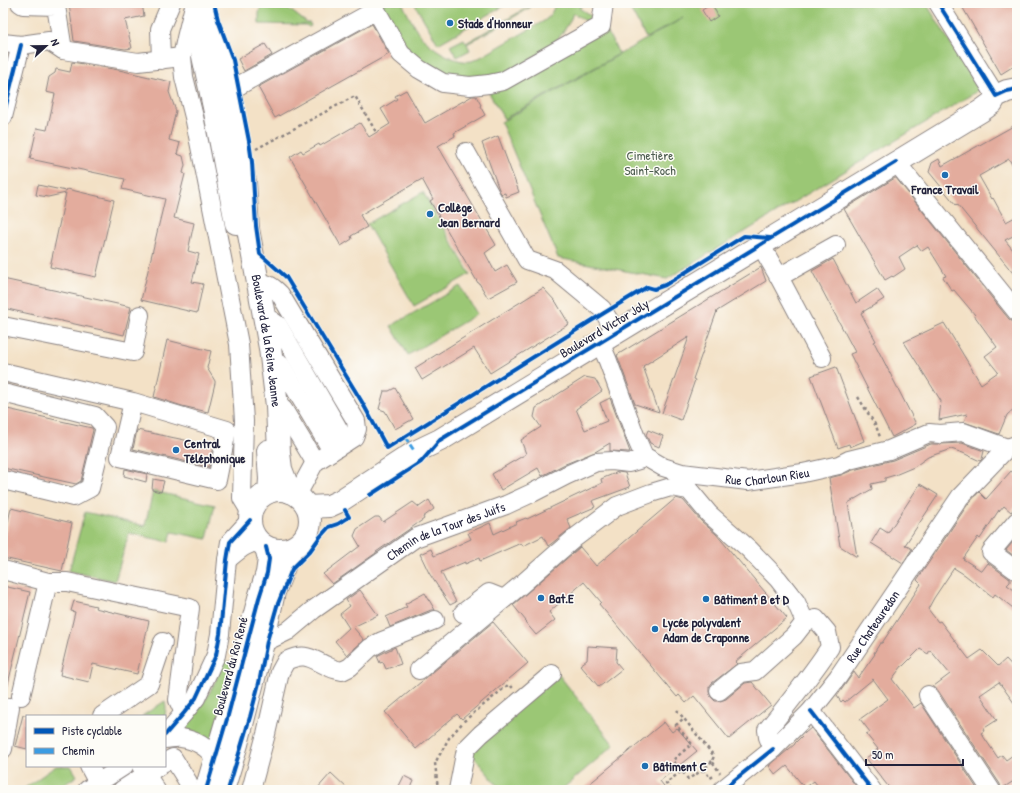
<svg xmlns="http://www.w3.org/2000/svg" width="1020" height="793" viewBox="0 0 1020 793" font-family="'Patrick Hand',sans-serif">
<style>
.green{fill:#9bc774;stroke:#5e7458}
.building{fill:#e3ac9d}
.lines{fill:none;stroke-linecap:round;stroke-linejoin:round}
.minor-casing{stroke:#8a8280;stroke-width:20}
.major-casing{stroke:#8a8280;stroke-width:24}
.path{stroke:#8a8280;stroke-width:2.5;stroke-dasharray:3 3;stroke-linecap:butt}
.minor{stroke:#fff;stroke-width:18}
.major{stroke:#fff;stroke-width:22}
.quiet{stroke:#3c9ce2;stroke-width:3;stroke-dasharray:6 3;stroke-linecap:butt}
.cycleway-casing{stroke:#fdfcf7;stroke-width:6}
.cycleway{stroke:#0057b8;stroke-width:4}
.poi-dot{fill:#1f6fb2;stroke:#fdfcf7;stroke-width:1.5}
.labels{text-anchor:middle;stroke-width:3;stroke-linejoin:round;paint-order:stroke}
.poi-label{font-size:13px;font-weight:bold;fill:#22223b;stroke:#fdfcf7;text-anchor:start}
.park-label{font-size:13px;fill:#4c5c4f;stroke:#fdfcf7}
.street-label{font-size:13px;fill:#22223b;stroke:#fdfcf7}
</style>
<rect width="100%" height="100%" fill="#fdfcf7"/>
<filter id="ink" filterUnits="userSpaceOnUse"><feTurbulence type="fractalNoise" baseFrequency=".025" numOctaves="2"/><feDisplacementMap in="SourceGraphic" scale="8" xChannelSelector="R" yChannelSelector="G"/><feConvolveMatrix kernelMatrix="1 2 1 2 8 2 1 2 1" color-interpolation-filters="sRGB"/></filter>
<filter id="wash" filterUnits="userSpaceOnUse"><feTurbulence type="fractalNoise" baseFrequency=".012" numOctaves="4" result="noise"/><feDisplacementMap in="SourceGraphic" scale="16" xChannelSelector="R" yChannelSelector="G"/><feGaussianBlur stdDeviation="0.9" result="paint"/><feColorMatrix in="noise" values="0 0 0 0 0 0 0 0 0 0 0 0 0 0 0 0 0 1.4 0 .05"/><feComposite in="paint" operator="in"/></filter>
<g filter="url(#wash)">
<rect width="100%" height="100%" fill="#f3e1c6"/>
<g class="green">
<polygon points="262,3 281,3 307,23 310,23 311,26 309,27 306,25 259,24 259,13"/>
<path d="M380,3H402C408,14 414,28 423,38C433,49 456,64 472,61C475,60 478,58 481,57L544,21L550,16L556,3H587L579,8L599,21L595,27L573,13L570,21L562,34L550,47L507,74L457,78L431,69L408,50Z"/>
<polygon points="414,3 509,3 438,44"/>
<polygon points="627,3 926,3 979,90 667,279 558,258 501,122 683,18 646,38"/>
<polygon points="530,6 531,7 467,44 470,50 457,57 450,46 464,39 466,43"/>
<polygon points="604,26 619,54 504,119 488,91"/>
<polygon points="423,192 470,274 414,306 367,224"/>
<polygon points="460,286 477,314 408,355 391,326"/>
<polygon points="153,491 215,505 207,539 172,532 169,542 129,533 115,581 69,571 85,512 145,526"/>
<path d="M223,661L234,662L211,745C202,736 195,732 183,728C195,715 206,701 214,684C217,677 220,668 223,661Z"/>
<polygon points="559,675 614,745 561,790 501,790 469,751"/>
<polygon points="165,701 166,708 165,716 142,716"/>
<polygon points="56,766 71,766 77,776 56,790 22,790"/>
</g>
<g id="blocks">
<g class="building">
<polygon points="69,3 142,3 144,16 125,20 132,48 125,49 74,41"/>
<polygon points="960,3 1017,3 1017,64 1001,74"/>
<polygon points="712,4 718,16 709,22 702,10"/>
<polygon points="372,24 389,54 275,118 258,87"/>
<polygon points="265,44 272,55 244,71 238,59"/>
<polygon points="72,62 119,70 171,82 169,92 176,111 169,140 180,143 177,154 183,156 185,165 183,173 185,174 174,218 194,223 188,251 199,254 192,282 203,284 197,313 141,300 165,199 122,189 125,179 30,159 37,128 47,130 55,94 46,92 49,77 55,73 56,69 70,72"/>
<polygon points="406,90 425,123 472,96 476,96 481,105 480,106 485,115 454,133 455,136 438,146 496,245 485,253 495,272 507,265 517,282 488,298 479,283 478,283 430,201 433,199 422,179 360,215 367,227 351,236 352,239 341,246 290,157 301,150 303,153 319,144 320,146 360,123 369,137 390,124 381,109 397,99 395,96"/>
<polygon points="1017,124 1017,174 1009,159 979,176 992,199 993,198 1006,222 1017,216 1017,234 1005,240 1017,255 1017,278 957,204 956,205 951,199 929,172 932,163 939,159 942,166"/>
<polygon points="498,136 519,192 506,197 505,193 502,194 500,192 482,143"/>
<polygon points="895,178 896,178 1004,313 1009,319 1017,325 1017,406 1007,415 999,434 964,422 967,414 939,420 941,401 904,342 944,323 981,384 998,372 985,356 997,347 974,315 975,315 954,290 952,291 943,277 946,276 928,247 922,251 917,245 899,257 905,269 893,277 892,276 885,280 844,209"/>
<polygon points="38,185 66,191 67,189 114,200 96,277 50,267 66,193 48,197 36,195"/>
<polygon points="833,259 856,303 877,289 884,299 861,313 876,341 874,342 916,424 892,437 850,354 855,352 812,271"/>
<polygon points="761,267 766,281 717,311 693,379 695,380 681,420 662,413 689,337 643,366 659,412 635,404 617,355"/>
<polygon points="3,279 131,307 124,335 3,308"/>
<polygon points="543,288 556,302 569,324 490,373 474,348 422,380 415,368"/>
<polygon points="167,340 211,351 207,368 215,381 215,383 208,412 182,406 154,397"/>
<polygon points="836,367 864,441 850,447 849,444 838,448 811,376"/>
<polygon points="585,377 595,379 602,391 576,409 585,430 607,421 600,403 610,398 630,452 628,452 610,451 610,443 595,452 563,465 542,476 538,468 501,490 492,474 526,454 521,440 541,427 534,417 536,408"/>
<polygon points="395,388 413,419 395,429 385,411 379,409 384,391 389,391"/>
<polygon points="3,408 92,428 93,430 81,481 76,484 3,468"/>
<polygon points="137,430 213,446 209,467 133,449"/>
<polygon points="648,430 663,436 659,447 650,443 646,435"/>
<polygon points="962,443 984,451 982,459 980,461 963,453 951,449 928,457 914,467 895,475 885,478 885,481 871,484 872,489 848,503 857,557 840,546 829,478 841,475 853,470 893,460 931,444 941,444"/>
<polygon points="125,469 147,474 146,482 124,476"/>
<polygon points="1011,471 1017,476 1017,505 1011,512 1004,506 999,512 999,510 980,539 978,537 963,559 982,571 988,563 1010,579 1010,582 1007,585 1017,592 1017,611 995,594 993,597 965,575 954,568 934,598 928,609 938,622 940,621 969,659 982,650 998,666 1006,659 1017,671 1017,707 999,682 980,695 997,720 983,729 984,731 981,733 998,758 1002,755 1006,760 1017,752 1017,779 1001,789 1000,784 937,689 934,686 950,674 930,650 928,654 920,649 903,666 902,666 892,679 914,708 921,703 978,790 891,790 866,758 878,749 866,734 870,732 860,719 888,699 873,679 845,702 843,700 841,702 837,696 854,672 858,678 875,654 874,653 880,643 882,643 921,584 917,580 968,504 979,492 986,499"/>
<polygon points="618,472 625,473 630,487 592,501 595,507 567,519 571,528 551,544 548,546 543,536 523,546 521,543 480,561 479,558 465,564 465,562 441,572 456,602 450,605 429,573 420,554 431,549 434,556 471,539 468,533 490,523 494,534 517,523 516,522 526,518 527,519 602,483 601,479"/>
<polygon points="153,479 164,481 161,492 152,490"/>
<polygon points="920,484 938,495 905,545 912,549 903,563 871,543 880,528 888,533"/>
<polygon points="676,498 683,500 701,521 716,534 787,618 735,662 737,664 712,683 709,687 709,692 711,697 715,701 720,701 726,699 745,683 752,682 771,705 729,739 694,696 686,703 679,695 677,697 599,604 601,602 584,582 549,612 555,620 536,635 525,622 526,621 513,605 580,547 596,566"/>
<polygon points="429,500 434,509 423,517 424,519 376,552 376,553 332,584 323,574 360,546 354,536 357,529 375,517 379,517 383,522 413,502 419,507"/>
<polygon points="11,508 72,523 62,571 3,558 3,545"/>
<polygon points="1013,542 1017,545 1017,551 1014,556 1006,550"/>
<polygon points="3,586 30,592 7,688 3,688"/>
<polygon points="360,590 378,615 353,627 364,640 347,655 335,641 349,628 340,614 350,606 346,600"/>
<polygon points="425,593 435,610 431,610 390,627 386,617 407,607 405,604"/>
<polygon points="74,601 96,606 95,608 149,621 137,674 93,664 89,682 60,675 75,612 71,611"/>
<polygon points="493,622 528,663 462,719 457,714 416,749 385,712"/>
<polygon points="588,646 617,648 616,662 622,669 599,687 580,665 587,660"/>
<polygon points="395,647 401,664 386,669 383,662 380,663 377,656"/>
<polygon points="23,715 27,715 27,749 15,746"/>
<polygon points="664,722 672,732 677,728 697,751 660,781 667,790 582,790"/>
<polygon points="811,728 859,790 821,790 814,781 805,788 787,766 776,775 769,766 795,744 795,743 805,733"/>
<polygon points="331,773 349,790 316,790"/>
<polygon points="404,776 414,781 410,790 397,790"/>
</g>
</g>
</g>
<g filter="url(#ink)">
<use href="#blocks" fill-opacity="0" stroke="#8a8280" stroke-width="1"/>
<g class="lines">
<defs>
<g id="minor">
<polyline points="20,3 23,5 56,6 63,50"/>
<polyline points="372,3 401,54 419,69 443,83 470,86 489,84 503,81 601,26 604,3"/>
<polyline points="938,3 996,96"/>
<polyline points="193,10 186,38 182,57 184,77 195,121 239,344 244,421 242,498 251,513"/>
<polyline points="3,43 21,45 49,41 63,50 138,62 182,57"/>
<polyline points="161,60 160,29 171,3"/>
<polyline points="238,86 376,10"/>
<polyline points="3,117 21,45"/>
<polyline points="466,152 527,260 555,270 602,309 616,332"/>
<polyline points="896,162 1017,312"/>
<polyline points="760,244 779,277 822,358"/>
<polyline points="779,277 836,245"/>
<path d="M258,282C269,284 272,286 280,294L356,421L357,429L354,437L315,462L297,495"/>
<polyline points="265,320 271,320 278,325 346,442"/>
<polyline points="3,326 133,352 140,315"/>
<path id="s1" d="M600,342L608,361L636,438L644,456L663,467L682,473L748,481L803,473L839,465L849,460L889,450L929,433L940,434L963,432L1007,448"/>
<polyline points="272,363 277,363 281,365 332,451"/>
<polyline points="3,372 133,402 227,430 217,480 120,457 133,402"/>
<polyline points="3,393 95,416 105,427 90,488 73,497 3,480"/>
<polyline points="277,406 283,409 315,462"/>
<polyline points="1017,521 991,552 1017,571"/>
<path d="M227,560C237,552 246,542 260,542"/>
<polyline points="3,570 48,582 21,696"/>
<polyline points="48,582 67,582 190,608 178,700 184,713"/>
<polyline points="463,613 489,593 504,599"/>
<path id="s2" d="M263,643L288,631L313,610L415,538L506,505L532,493L567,475L596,462L612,461L629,463L639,460L644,456"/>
<polyline points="419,670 522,584 555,555 576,537 617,506 651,493 671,487 689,490 709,514 749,549 778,579 796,602 805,622"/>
<path d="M719,691L741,673L755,671L794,636L805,622L816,619L827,632L830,647C811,676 789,703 767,730L768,737L773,749"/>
<polyline points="928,695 991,790"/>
<polyline points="811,711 872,790"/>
<polyline points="102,716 149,684 163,642"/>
<polyline points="165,735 184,713 196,698 216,655 220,634 227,560 230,542 250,520"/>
<path d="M165,739C170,739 176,737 181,738C195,740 208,747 215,759"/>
<polyline points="3,749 10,707"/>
<polyline points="165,762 173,758 188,782"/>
<polyline points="89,766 98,783"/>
<polyline points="141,766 156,790"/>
<polyline points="87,790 124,766"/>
<polyline points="122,790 159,766"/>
<path d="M251,790L266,734L280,672L286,661C305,652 310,658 327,666C332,669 337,670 342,671L350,667L370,648L382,641L435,620"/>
<polyline points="458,790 466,749 481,734 552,674"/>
<path id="s3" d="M722,790L773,749L811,711L838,677L960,497L1007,448L1016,445"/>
</g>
<g id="major">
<path id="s4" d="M202,3L209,29L226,76L245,182L248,229L270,348L277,406L279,453L281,469L290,492"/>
<polyline points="197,28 215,112 236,223"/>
<polyline points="268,451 270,479 269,492"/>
<circle cx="280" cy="520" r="30"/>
<polyline points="308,507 329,506 340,501 415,452 440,440 981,111 992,103 996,96 1007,91 1017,89"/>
<polyline points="206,790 227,719 259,598 267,573 269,559 266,547"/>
<polyline points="223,790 237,744 263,643 274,592 291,549"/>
</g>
</defs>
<use href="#minor" class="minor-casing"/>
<use href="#major" class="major-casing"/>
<g class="path">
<polyline points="256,149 355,96 376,132"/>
<polyline points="858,397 876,426 880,437"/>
<polyline points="677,710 714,756 712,761 720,773"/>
<polyline points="712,761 703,770 706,772 710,778 714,776"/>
<polyline points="679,769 673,760 692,744 676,725 684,718"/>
<polyline points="438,790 435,763 449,738 464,721 508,685 511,686 513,688"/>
<polyline points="671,790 666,783 682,771 688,779 703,770"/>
</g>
<use href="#minor" class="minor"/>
<use href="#major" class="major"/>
<polyline class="quiet" points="405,437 415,452"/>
<defs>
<g id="cycleway">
<polyline points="214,3 218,20 233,60 249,141 252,162 256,226 260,254 286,277 362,402 387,448 604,313 647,287 654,289 665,285 744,236 770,238"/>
<polyline points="938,3 996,96 1007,91 1017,89"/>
<polyline points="3,117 21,45"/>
<polyline points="370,495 421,462 440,440 896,162"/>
<polyline points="811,711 872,790"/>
<polyline points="165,735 184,713 196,698 216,655 220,634 227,560 230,542 250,520"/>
<polyline points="206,790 227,719 259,598 267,573 269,559 266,547"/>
<polyline points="228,790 250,717 259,683 267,641 277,606 292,569 310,551 320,537 329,527 338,524 349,517 345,510"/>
<polyline points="722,790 773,749"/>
</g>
</defs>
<use href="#cycleway" class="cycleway-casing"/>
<use href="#cycleway" class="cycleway"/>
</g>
</g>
<g class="poi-dot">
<circle cx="450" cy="23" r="4"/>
<circle cx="945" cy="175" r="4"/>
<circle cx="430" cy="214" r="4"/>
<circle cx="176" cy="450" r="4"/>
<circle cx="541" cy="598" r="4"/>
<circle cx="706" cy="599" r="4"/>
<circle cx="655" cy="629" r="4"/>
<circle cx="645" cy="766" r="4"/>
</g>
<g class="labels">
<g class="poi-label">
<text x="458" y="28">Stade d'Honneur</text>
<text x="945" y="194" text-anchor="middle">France Travail</text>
<text x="438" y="212">Collège<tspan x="438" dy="15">Jean Bernard</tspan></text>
<text x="184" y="448">Central<tspan x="184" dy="15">Téléphonique</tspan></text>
<text x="549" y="603">Bat.E</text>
<text x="714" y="604">Bâtiment B et D</text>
<text x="663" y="627">Lycée polyvalent<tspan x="663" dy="15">Adam de Craponne</tspan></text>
<text x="653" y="771">Bâtiment C</text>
</g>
<g class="park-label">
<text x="650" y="160">Cimetière<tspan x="650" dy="15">Saint-Roch</tspan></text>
</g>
<g class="street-label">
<text transform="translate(604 328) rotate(-31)" y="5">Boulevard Victor Joly</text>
<text dy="5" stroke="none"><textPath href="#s4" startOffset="345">Boulevard de la Reine Jeanne</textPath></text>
<text dy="5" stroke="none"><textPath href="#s1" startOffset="250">Rue Charloun Rieu</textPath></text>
<text dy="5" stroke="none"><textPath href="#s2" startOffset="216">Chemin de la Tour des Juifs</textPath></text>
<text dy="5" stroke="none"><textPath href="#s3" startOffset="224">Rue Chateauredon</textPath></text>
<text transform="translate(230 666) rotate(-75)" y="5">Boulevard du Roi René</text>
</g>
</g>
<rect width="1020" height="793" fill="none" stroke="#fdfcf7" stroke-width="16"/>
<rect x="26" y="715" width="140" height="52" fill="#fdfcf7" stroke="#a5a5ac"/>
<rect x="34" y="728" width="20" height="6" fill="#0057b8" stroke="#a5a5ac"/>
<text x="62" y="735" font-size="12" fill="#22223b">Piste cyclable</text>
<rect x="34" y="748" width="20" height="6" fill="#3c9ce2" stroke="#a5a5ac"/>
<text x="62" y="755" font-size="12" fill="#22223b">Chemin</text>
<g transform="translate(46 46) rotate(68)" stroke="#fdfcf7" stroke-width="3" paint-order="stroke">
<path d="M0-3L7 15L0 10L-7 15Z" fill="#22223b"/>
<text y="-6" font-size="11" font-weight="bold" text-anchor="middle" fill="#22223b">N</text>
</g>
<path d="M866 759v6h97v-6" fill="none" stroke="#22223b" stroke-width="2"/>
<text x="872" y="759" font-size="12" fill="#22223b" stroke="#fdfcf7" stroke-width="3" paint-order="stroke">50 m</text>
</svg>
